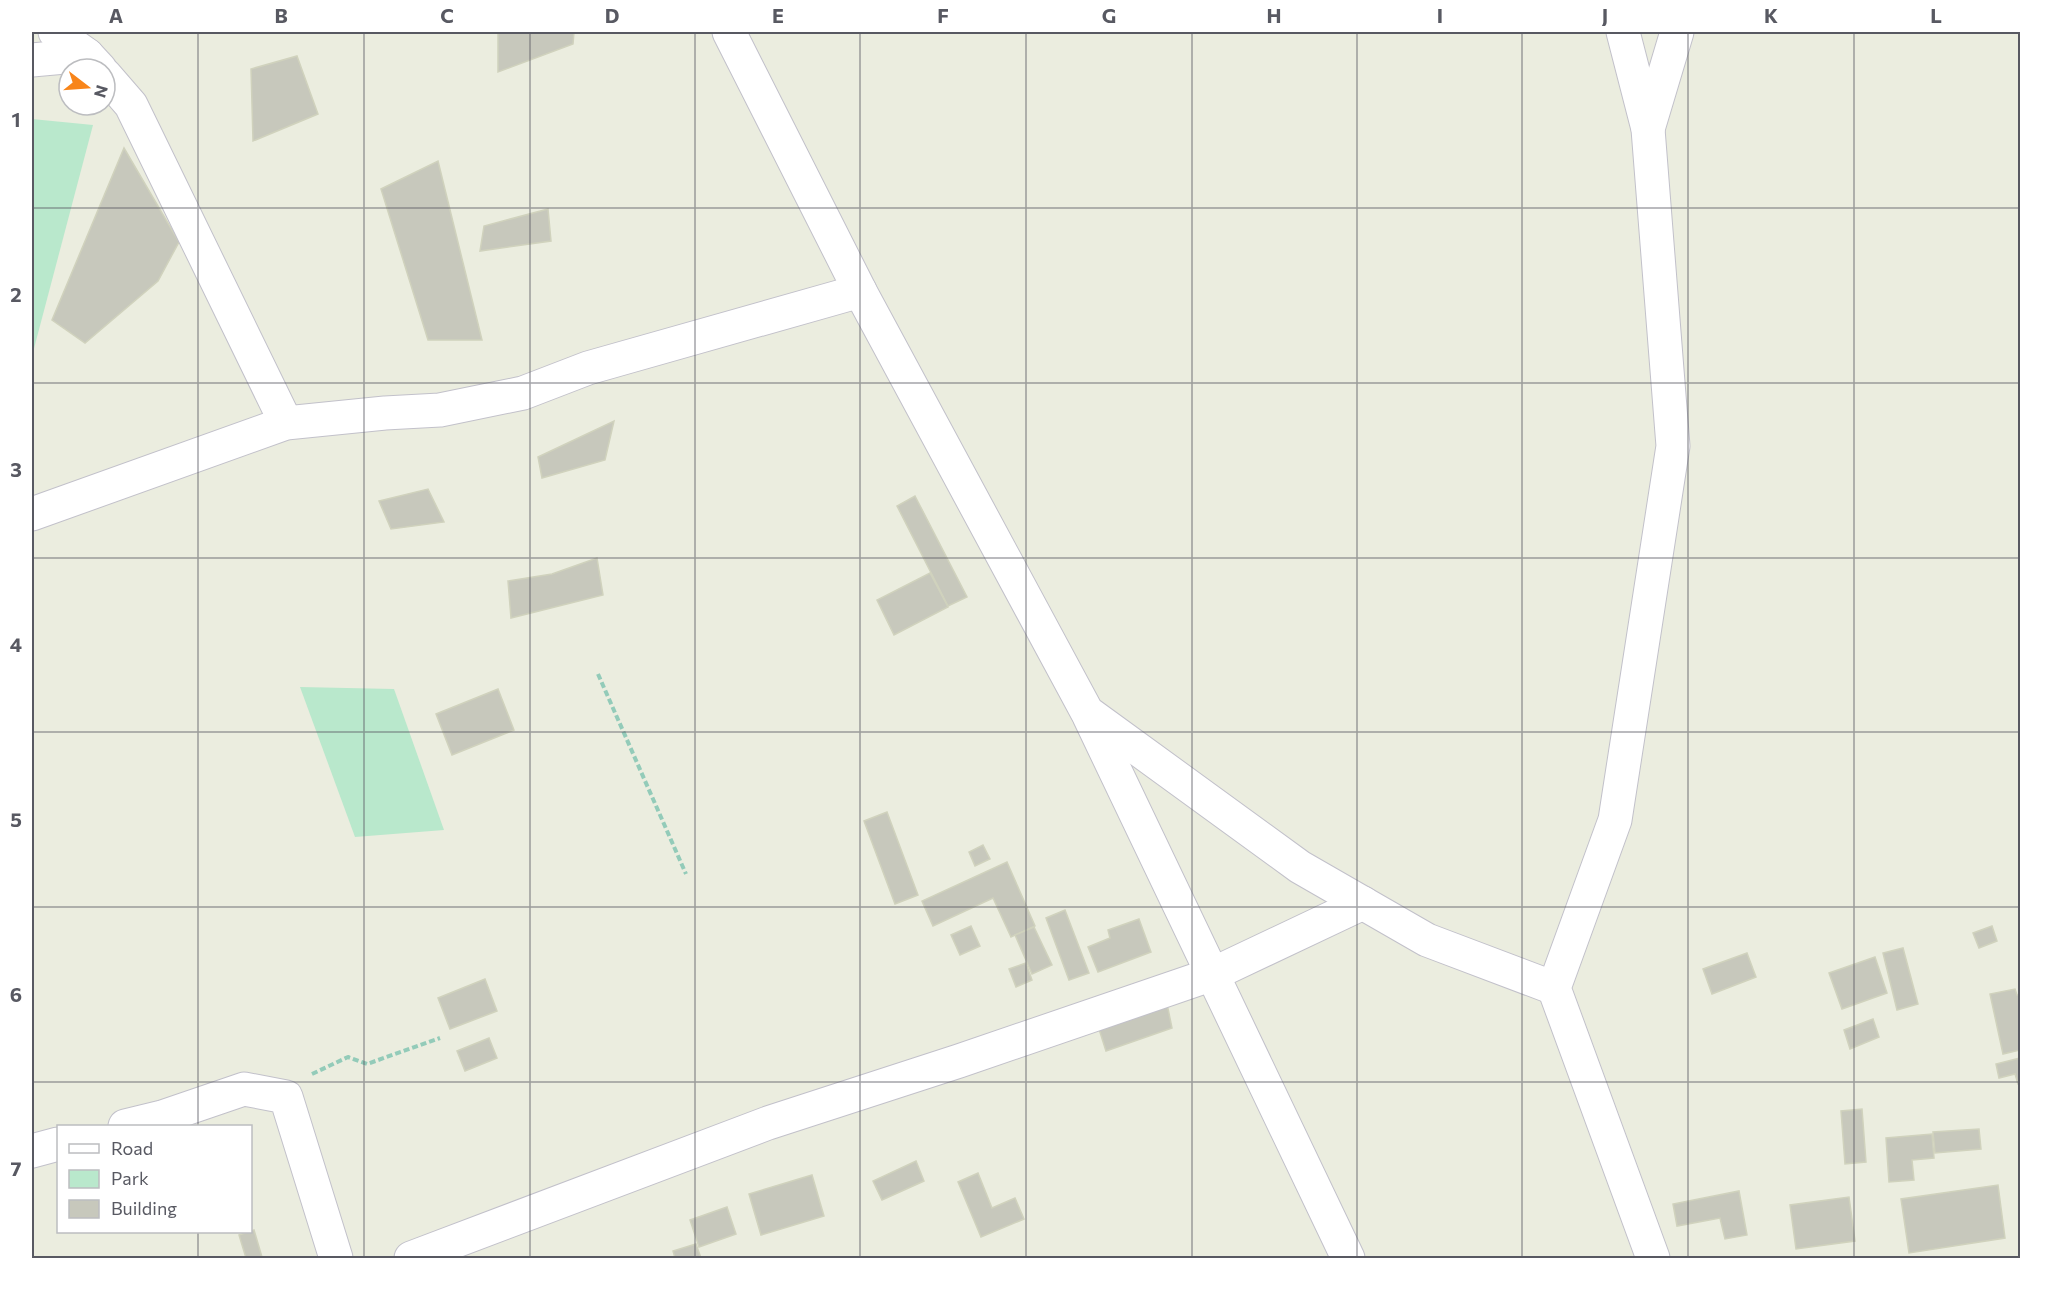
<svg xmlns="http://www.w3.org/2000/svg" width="2052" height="1290" viewBox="0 0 2052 1290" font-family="Commissioner,sans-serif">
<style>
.green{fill:#b9e8cc}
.building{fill:#c7c8bc;stroke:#d0d2bd;stroke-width:1.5}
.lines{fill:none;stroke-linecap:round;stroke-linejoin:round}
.street-casing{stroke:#c2c1ca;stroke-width:35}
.path{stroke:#93cbb9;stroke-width:4;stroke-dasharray:6 3;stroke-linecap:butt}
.street{stroke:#fff;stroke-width:33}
.grid{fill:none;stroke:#585962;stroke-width:1.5;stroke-opacity:0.55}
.neatline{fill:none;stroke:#585962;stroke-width:2}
.grid-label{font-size:20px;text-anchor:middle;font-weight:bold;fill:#585962}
</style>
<rect width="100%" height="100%" fill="#ebeddf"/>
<g class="green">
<polygon points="32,119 93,125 32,356"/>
<polygon points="300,687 394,689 444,830 355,837"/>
</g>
<g class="building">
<polygon points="498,32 574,32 573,44 498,72"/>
<polygon points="297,56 318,114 253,141 251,69"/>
<polygon points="124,148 179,242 158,281 85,343 52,320"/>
<polygon points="438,161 482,340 428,340 381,189"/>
<polygon points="548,209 551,241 480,251 484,226"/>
<polygon points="614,421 605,460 542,478 538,457"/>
<polygon points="428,489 444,522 391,529 379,501"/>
<polygon points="915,496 967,597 948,606 897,506"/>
<polygon points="597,558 603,595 511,618 508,581 552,574"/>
<polygon points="930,573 948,607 894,635 877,600"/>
<polygon points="498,689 514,730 452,755 436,714"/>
<polygon points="887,812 918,895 895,904 864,821"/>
<polygon points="983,845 990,859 975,866 969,852"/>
<polygon points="1007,862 1035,926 1011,937 993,898 933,926 922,901"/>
<polygon points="1065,910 1089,973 1069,980 1046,918"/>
<polygon points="1139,919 1151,952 1098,972 1088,947 1110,938 1108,930"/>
<polygon points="971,926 980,946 960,955 951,935"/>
<polygon points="1992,926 1997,941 1979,948 1973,933"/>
<polygon points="1034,927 1052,965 1032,974 1015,935"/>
<polygon points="1903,948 1918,1004 1897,1010 1883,953"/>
<polygon points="1747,953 1756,977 1712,994 1703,969"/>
<polygon points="1875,957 1887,993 1842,1009 1829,973"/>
<polygon points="1026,963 1032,980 1016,987 1009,969"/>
<polygon points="485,979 497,1011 450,1029 438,998"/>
<polygon points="2015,989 2017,995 2020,995 2020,1050 2003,1054 1990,994"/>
<polygon points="1166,999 1172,1028 1106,1051 1098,1026"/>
<polygon points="1873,1019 1879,1037 1850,1049 1844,1030"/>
<polygon points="489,1038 497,1058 465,1071 457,1051"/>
<polygon points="2020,1058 2020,1083 2018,1084 2015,1074 1999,1078 1996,1064"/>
<polygon points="1862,1109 1866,1162 1845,1164 1841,1111"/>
<polygon points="1979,1129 1981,1149 1935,1153 1933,1132"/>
<polygon points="1932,1134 1934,1158 1912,1160 1914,1180 1889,1182 1886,1138"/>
<polygon points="916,1161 924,1181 882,1200 873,1181"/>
<polygon points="978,1173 992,1208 1015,1198 1024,1219 981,1237 958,1182"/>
<polygon points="812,1175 824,1216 761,1235 749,1194"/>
<polygon points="1998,1185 2005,1238 1909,1253 1901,1199"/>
<polygon points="1739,1191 1747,1235 1725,1239 1720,1218 1677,1226 1673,1204"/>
<polygon points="1849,1197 1855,1241 1796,1249 1790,1205"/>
<polygon points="727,1207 736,1234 699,1247 690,1220"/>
<polygon points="254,1230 262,1257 246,1258 239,1235"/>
<polygon points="696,1244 701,1258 675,1258 673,1251"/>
</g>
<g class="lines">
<defs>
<g id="street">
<polyline points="55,32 87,55"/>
<polyline points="729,32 860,291"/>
<polyline points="1623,32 1648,129 1673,446 1615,820 1554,988 1653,1258"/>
<polyline points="32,60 87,55 100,69"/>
<polyline points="105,75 131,105 286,423"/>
<polyline points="1648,129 1677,32"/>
<polyline points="32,514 286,423 385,413 440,410 523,393 588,368 860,291 1087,712 1300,867 1427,940 1554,988"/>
<polyline points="1089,716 1348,1258"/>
<polyline points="125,1126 162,1117 244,1089 286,1097 336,1258"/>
<polyline points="32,1151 58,1144"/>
<polyline points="411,1258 768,1123 959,1061 1213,974 1363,903"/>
</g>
</defs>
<use href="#street" class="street-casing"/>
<g class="path">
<polyline points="598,674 686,874"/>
<polyline points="312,1074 348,1057 367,1064 440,1038"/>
</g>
<use href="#street" class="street"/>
</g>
<path class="grid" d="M198,32V1126M364,32V1258M530,32V1258M695,32V1258M860,32V1258M1026,32V1258M1192,32V1258M1357,32V1258M1522,32V1258M1688,32V1258M1854,32V1258M32,208H2020M32,383H2020M32,558H2020M32,732H2020M32,907H2020M32,1082H2020M198,1232V1258"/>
<rect width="2052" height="1290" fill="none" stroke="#ffffff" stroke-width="66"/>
<rect x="57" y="1125" width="195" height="108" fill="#ffffff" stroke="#bcbdc0" stroke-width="1.5"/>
<rect x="69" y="1144" width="30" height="9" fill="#ffffff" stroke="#bcbdc0" stroke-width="1.5"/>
<text x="111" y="1155" font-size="18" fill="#585962">Road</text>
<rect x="69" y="1170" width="30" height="18" fill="#b9e8cc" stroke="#bcbdc0" stroke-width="1.5"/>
<text x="111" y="1185" font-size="18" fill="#585962">Park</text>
<rect x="69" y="1200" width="30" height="18" fill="#c7c8bc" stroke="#bcbdc0" stroke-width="1.5"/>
<text x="111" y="1215" font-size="18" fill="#585962">Building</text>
<g transform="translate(87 87) rotate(107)"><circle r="28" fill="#ffffff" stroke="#bcbdc0" stroke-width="1.5"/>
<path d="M0-4.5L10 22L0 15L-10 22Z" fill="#f8851a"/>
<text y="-9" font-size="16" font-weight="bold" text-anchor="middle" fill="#585962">N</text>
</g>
<rect x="33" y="33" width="1986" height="1224" class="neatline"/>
<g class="grid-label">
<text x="116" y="23">A</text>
<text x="281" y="23">B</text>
<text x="447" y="23">C</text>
<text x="612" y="23">D</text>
<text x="778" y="23">E</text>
<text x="943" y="23">F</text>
<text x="1109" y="23">G</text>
<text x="1274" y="23">H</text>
<text x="1440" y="23">I</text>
<text x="1605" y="23">J</text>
<text x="1771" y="23">K</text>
<text x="1936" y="23">L</text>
<text x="16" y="127">1</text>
<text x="16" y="302">2</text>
<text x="16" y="477">3</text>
<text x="16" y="652">4</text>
<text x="16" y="827">5</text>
<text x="16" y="1002">6</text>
<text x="16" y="1176">7</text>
</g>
</svg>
